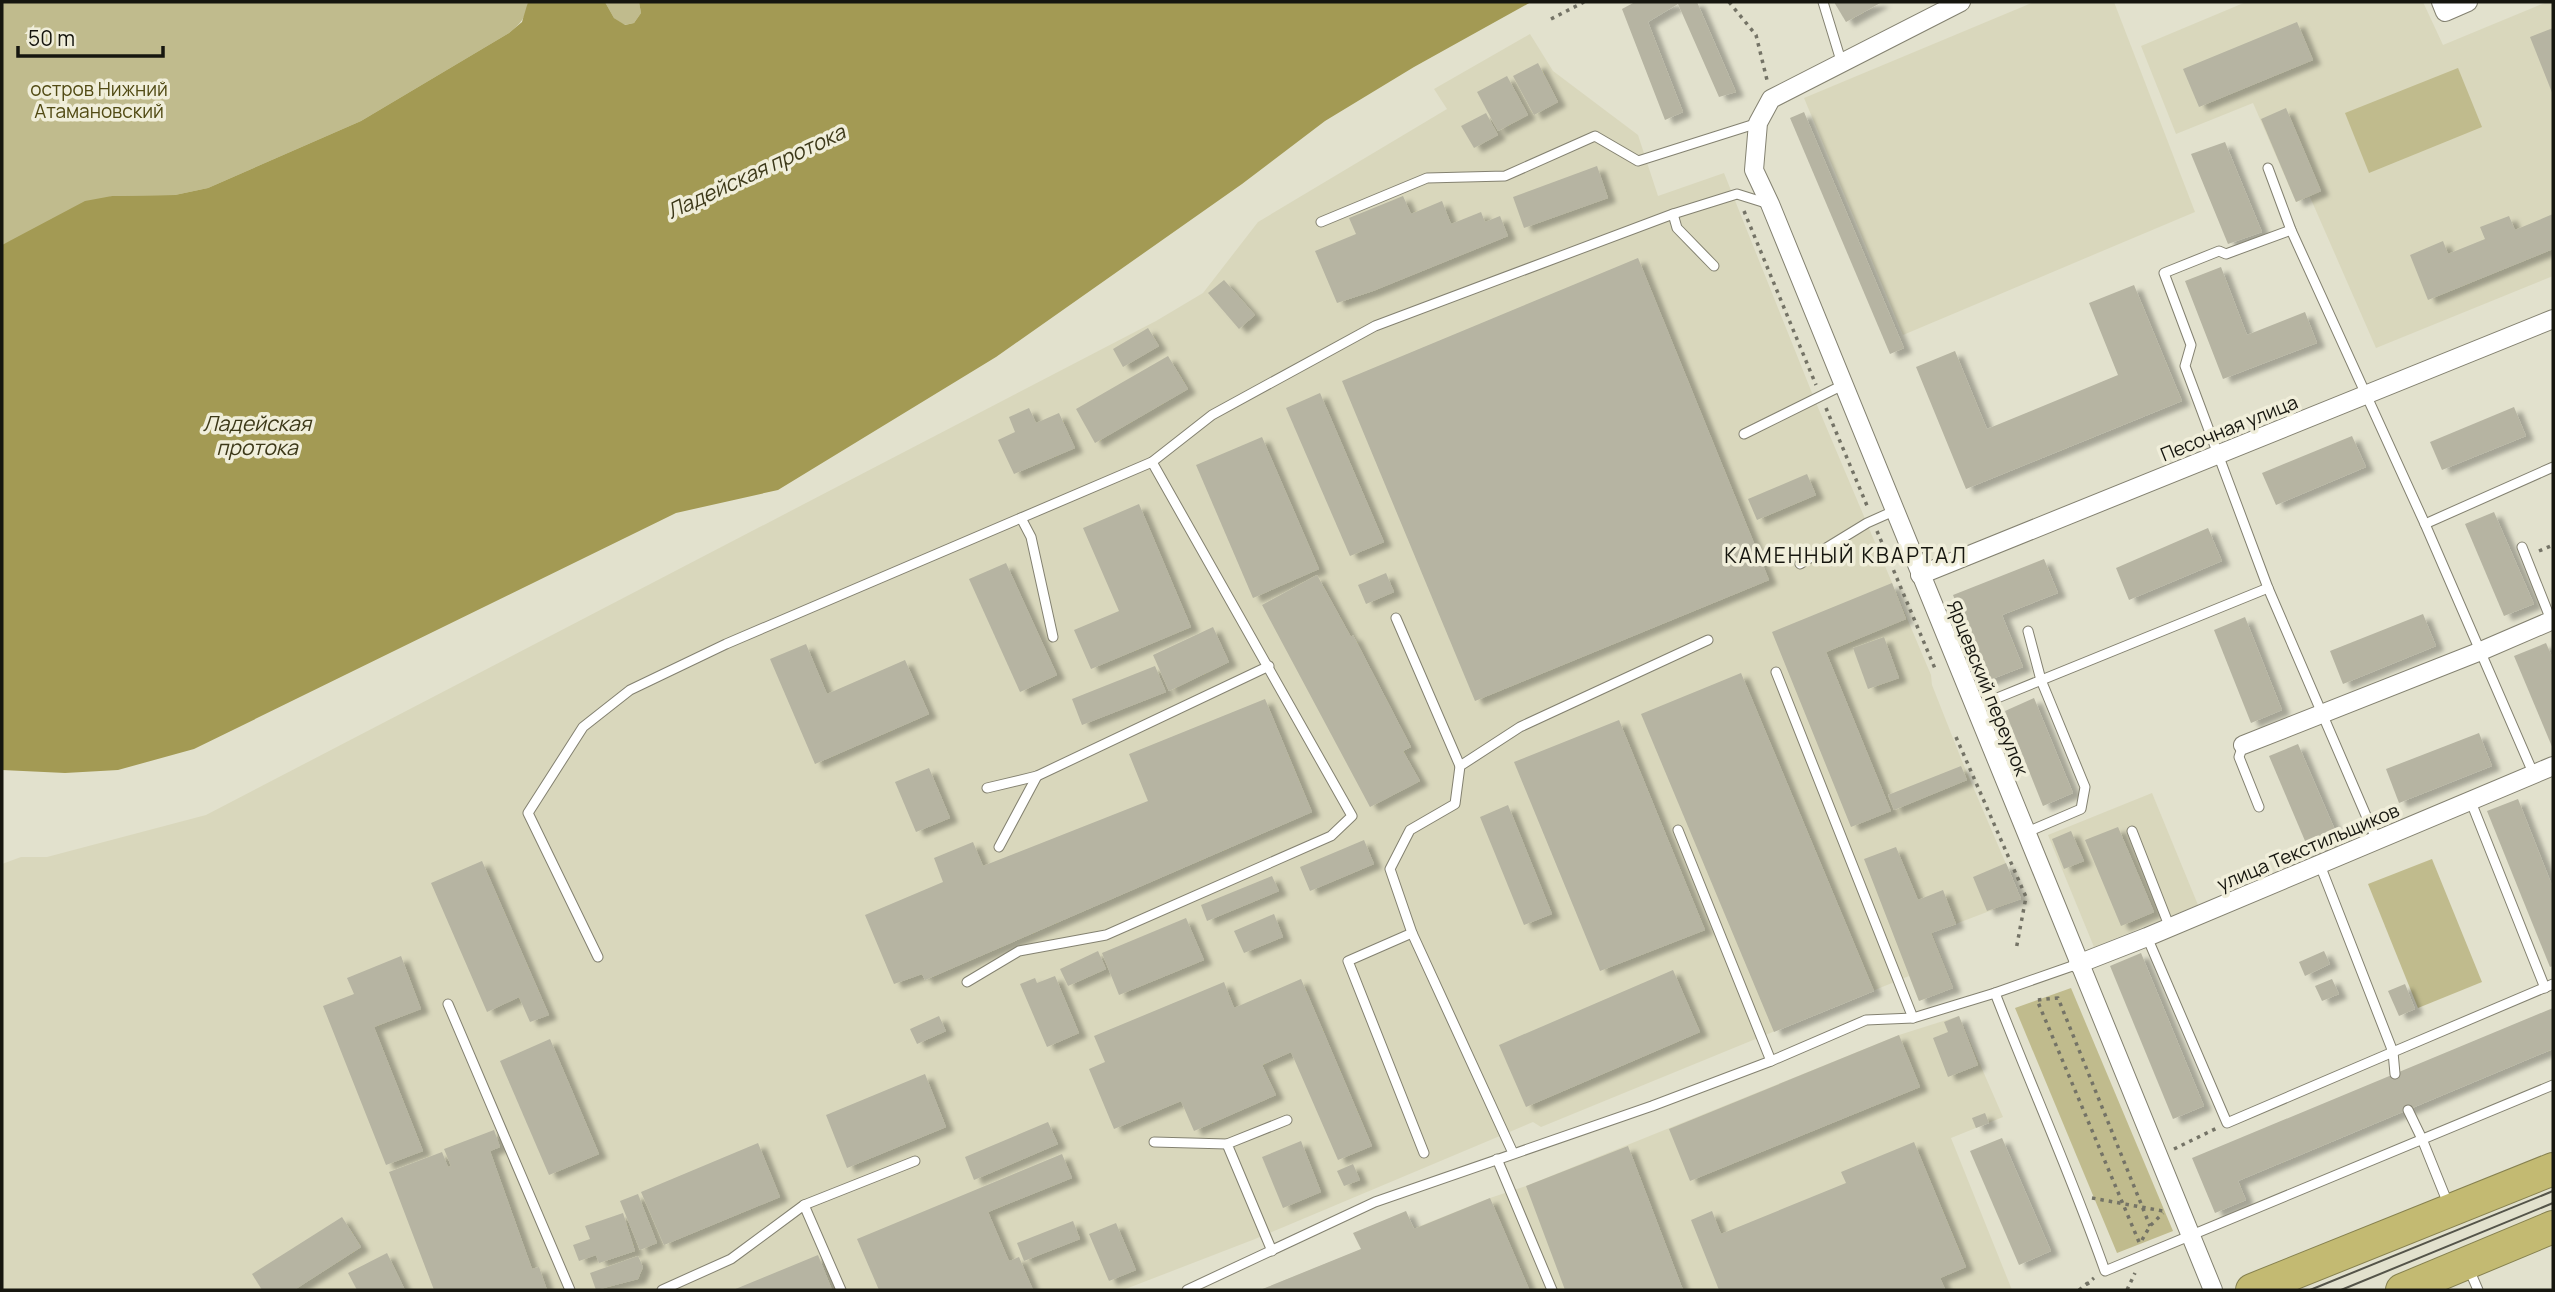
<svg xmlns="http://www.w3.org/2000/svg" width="2555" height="1292" viewBox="0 0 2555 1292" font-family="Manrope,sans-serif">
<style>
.built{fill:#d9d7bc}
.green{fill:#c0bb8d}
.water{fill:#a39a54}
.building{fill:#b6b4a2;filter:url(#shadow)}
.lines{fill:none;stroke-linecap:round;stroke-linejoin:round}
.lane-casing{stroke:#838170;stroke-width:11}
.street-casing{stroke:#838170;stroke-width:20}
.highway-casing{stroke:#86814f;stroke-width:34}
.path{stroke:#747366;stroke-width:3.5;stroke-dasharray:3.5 5;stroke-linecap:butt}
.lane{stroke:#fff;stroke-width:9}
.street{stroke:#fff;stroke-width:18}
.highway{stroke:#c3ba72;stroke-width:32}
.tram{stroke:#545449;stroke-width:2}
.labels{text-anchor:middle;stroke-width:7;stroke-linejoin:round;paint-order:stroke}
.park-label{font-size:19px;fill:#514a13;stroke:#f0eeda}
.street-label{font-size:19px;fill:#16160f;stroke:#f0eeda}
.water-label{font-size:21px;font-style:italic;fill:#3c3818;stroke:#f0eeda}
.neighbourhood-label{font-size:21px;letter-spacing:2px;fill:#16160f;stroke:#f0eeda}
</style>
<defs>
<filter id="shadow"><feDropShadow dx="8" dy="4.5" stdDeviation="2" flood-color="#0004"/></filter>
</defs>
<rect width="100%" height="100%" fill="#e2e1cd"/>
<g class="built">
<polygon points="2034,2 2114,2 2195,212 1903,335 1804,98"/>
<polygon points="2246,2 2423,2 2443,45 2547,2 2553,2 2553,276 2376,348 2310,197 2296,202 2253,103 2176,134 2141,46"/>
<polygon points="1530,34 1553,71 1638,135 1658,196 1724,173 1814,398 1931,675 1932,685 1962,761 2021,899 1932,933 1953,988 1919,1001 1909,976 1541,1127 1533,1122 1255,1239 1123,1290 2,1290 2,864 21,857 47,857 206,815 1156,321 1203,293 1258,222 1447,109 1434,89"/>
<polygon points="2152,793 2198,905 2094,947 2048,835"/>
<polygon points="1959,1016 2003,1117 1951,1138 2012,1290 1260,1290 1490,1198 1526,1186 1899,1035"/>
</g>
<g class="green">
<path d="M2,2H528C527,17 520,24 509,33L361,121L208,188L175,195L112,196L2,245Z"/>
<polygon points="605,2 639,2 641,13 634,23 624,25 614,18"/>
<polygon points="2458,68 2482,127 2369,173 2345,113"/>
<polygon points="2432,859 2482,982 2418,1008 2368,884"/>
<polygon points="2071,988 2173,1231 2117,1253 2015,1008"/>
</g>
<polygon class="water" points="528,2 605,2 614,18 625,25 634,23 641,13 639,2 1531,2 1414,67 1325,121 1242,184 996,357 778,490 676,513 194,749 118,770 65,773 2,770 2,245 85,201 112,196 175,195 208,188 361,121 509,33 522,22"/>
<g class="building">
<polygon points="1635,2 1697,2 1736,92 1719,97 1678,4 1648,22 1683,112 1665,120 1622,9"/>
<polygon points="1834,2 1882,2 1846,22"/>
<polygon points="2297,22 2313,60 2199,107 2183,69"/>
<polygon points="2553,28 2553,95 2530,37"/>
<polygon points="1538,63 1558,102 1534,115 1513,76"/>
<polygon points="1507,76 1528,115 1498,131 1477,92"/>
<polygon points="2286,108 2321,191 2296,202 2261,119"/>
<polygon points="1804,112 1904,348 1890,354 1790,118"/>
<polygon points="1486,113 1498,135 1474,148 1461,126"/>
<polygon points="2225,142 2262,232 2228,244 2191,154"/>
<polygon points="1597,166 1608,198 1524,228 1513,197"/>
<polygon points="1403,196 1411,214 1442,201 1451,224 1481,212 1485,222 1500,216 1508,236 1373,291 1337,303 1315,251 1356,234 1349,218"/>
<polygon points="2553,214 2553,249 2428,300 2410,255 2443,241 2448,254 2485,239 2480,227 2509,216 2515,230"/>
<polygon points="1638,258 1769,580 1475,701 1342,381"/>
<polygon points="2221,267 2247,335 2305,312 2317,343 2223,379 2185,281"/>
<polygon points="1224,280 1255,315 1239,329 1208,293"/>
<polygon points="2134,285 2182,401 1966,489 1916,367 1955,351 1987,429 2118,375 2089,303"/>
<polygon points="1148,328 1159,346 1123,367 1113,349"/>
<polygon points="1168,356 1188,389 1095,443 1076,409"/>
<polygon points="1320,393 1384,542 1350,556 1286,408"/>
<polygon points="2514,407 2526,436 2442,470 2430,442"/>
<polygon points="1029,408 1036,423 1059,413 1075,448 1014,474 998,440 1015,432 1009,417"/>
<polygon points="2352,436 2366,467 2276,505 2262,473"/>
<polygon points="1262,437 1319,569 1253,598 1196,465"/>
<polygon points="1807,474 1816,495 1757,520 1748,499"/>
<polygon points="1139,504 1191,627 1091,669 1074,630 1119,611 1083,528"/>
<polygon points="2494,512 2534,604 2504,616 2465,524"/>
<polygon points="2208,528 2222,561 2129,600 2116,568"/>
<polygon points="2044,559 2058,593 2002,615 2023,667 1987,681 1953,595"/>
<polygon points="1006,563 1057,675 1020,692 969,579"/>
<polygon points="1386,573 1394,592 1366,604 1358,585"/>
<polygon points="1317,575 1351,637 1353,635 1411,747 1403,751 1420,781 1370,807 1262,605"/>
<polygon points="1892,583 1906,619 1826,652 1891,811 1851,827 1772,632"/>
<polygon points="2423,614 2436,646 2343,684 2330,651"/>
<polygon points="2245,617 2282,710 2251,723 2214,630"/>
<polygon points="1213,627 1229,662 1169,691 1153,655"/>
<polygon points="1884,637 1899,678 1868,689 1853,648"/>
<polygon points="2546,643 2553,659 2553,749 2514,656"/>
<polygon points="806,644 827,694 905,660 929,714 815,764 770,659"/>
<polygon points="1155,666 1166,692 1082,725 1072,699"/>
<polygon points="1741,673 1874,991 1774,1032 1641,714"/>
<polygon points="2034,698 2073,793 2043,806 2005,711"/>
<polygon points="1265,699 1312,812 925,980 922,974 894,984 865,915 943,882 934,858 973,842 983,866 1148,801 1129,754"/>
<polygon points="1619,720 1705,930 1600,971 1514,762"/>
<polygon points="2479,733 2492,766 2399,803 2386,769"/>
<polygon points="2298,744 2338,837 2308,848 2269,756"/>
<polygon points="1961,766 1967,780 1894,810 1888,795"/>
<polygon points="929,768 950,818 916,832 895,782"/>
<polygon points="2518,799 2553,888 2553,966 2550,967 2487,811"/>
<polygon points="1508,805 1552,914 1524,925 1480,817"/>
<polygon points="2118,827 2154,912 2121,926 2085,840"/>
<polygon points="2071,831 2084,861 2064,869 2052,839"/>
<polygon points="1364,840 1374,864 1310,891 1300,867"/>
<polygon points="1896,847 1918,900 1943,890 1956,924 1931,933 1953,988 1919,1001 1864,859"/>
<polygon points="482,861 549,1015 530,1022 519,997 487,1012 431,883"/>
<polygon points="2006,863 2021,899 1987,911 1973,877"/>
<polygon points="1272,876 1279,891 1207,921 1201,905"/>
<polygon points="1274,914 1283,937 1244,953 1234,931"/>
<polygon points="1186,918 1204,960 1119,995 1102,953"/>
<polygon points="1098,951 1106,969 1068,986 1060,969"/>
<polygon points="2324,951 2330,964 2305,976 2299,962"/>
<polygon points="2141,953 2204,1106 2173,1119 2110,966"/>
<polygon points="401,956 421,1009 374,1027 423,1151 386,1165 323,1006 354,994 347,978"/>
<polygon points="1673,970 1700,1032 1526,1107 1499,1045"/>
<polygon points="1055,976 1079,1033 1047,1047 1020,984 1035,978 1037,983"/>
<polygon points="1301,979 1372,1146 1338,1160 1291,1052 1262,1065 1276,1095 1194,1131 1181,1101 1114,1129 1089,1069 1105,1062 1094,1036 1224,982 1234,1008"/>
<polygon points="2332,979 2339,994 2322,1001 2315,986"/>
<polygon points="2405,984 2415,1009 2399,1016 2388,991"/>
<polygon points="2553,1008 2553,1049 2238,1181 2246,1200 2215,1213 2192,1158"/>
<polygon points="939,1016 946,1031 917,1044 910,1029"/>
<polygon points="1959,1016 1978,1065 1948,1077 1933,1038 1948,1032 1944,1022"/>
<polygon points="1899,1035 1920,1087 1690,1181 1669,1129"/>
<polygon points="550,1039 599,1154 549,1175 500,1061"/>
<polygon points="925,1074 946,1127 847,1168 826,1115"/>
<polygon points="1985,1113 1989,1123 1976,1128 1972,1118"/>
<polygon points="1048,1122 1058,1144 974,1180 965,1157"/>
<polygon points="494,1130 500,1147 490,1151 532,1269 539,1267 547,1290 434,1290 389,1172 442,1152 448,1167 451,1166 444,1149"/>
<polygon points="2002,1138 2051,1251 2019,1265 1970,1151"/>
<polygon points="1301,1141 1321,1192 1283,1208 1262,1157"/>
<polygon points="1914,1142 1966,1267 1940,1278 1945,1289 1719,1290 1691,1220 1712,1211 1721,1234 1846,1183 1841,1172"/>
<polygon points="758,1143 780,1197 664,1245 641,1192"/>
<polygon points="1628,1146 1683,1290 1565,1290 1526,1186"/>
<polygon points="1062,1154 1072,1178 988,1212 1009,1261 1019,1257 1033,1290 879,1290 857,1239"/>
<polygon points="1353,1164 1360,1180 1344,1186 1337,1171"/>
<polygon points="638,1194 657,1243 640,1250 620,1201"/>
<polygon points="1490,1198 1529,1289 1260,1290 1361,1249 1353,1233 1406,1211 1414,1229"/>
<polygon points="623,1213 635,1251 599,1263 596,1255 579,1261 573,1245 590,1239 585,1226"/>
<polygon points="342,1217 361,1247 294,1290 262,1290 252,1274"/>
<polygon points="1073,1221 1080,1239 1024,1261 1017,1243"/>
<polygon points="1116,1223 1136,1270 1109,1281 1089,1234"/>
<polygon points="387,1253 405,1290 357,1290 348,1273"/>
<polygon points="818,1255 832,1290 733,1290"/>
<polygon points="638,1256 643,1267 638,1279 596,1290 590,1273"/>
</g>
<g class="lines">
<defs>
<g id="lane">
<polyline points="1823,2 1842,64"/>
<polyline points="2268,168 2291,230 2425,524 2534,775"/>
<polyline points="1673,214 1677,228 1714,266"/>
<polyline points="1321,222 1427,178 1505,176 1595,136 1638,161 1758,123"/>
<polyline points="2291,230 2226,254 2219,251 2164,273 2191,345 2185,366 2268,588 2377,841"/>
<polyline points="1744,434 1843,385"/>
<polyline points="1021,518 1031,537 1053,637"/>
<polyline points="2425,524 2553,467"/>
<polyline points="2522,547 2551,620"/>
<polyline points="1800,564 1867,523 1894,511"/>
<polyline points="1396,618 1460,766"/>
<polyline points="1776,672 1913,1018"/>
<polyline points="1975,707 2268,588"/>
<polyline points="2243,745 2239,757 2259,807"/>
<polyline points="987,788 1037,776 1269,666"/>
<polyline points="2471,802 2545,988"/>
<polyline points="1678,830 1771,1061"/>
<polyline points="2132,831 2170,928"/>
<polyline points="2025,833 2081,809 2085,787 2041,680 2028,631"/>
<polyline points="999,847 1037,776"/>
<polyline points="1412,933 1348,961 1424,1153"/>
<polyline points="2147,937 2227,1123 2393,1052 2320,865"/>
<polyline points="598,957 528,813 583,727 630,690 726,644 1152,462 1212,415 1375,326 1673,214 1737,194 1769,204"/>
<path d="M2078,964L1995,993C2031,1086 2072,1177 2105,1271L2553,1085"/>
<polyline points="967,982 1019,951 1106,935 1331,836 1352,816 1152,462"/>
<polyline points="448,1004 570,1290"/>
<polyline points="2395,1074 2393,1052 2553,984"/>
<polyline points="2408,1110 2422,1139 2449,1206"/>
<polyline points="1154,1142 1227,1144"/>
<polyline points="1513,1153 1412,933 1390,869 1410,830 1455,804 1460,766 1520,727 1708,640"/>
<polyline points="1497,1159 1552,1290"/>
<polyline points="804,1205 915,1161"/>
<polyline points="1272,1251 1227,1144 1287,1120"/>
<polyline points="2469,1269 2478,1290"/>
<polyline points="662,1290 731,1259 804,1205 841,1290"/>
<polyline points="1187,1290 1375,1202 1652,1106 1771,1061 1866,1020 1913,1018 1995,993"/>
</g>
<g id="street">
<polyline points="1961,2 1771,99 1758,123 1754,170 1770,204 2213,1290"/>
<polyline points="2441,2 2445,12 2468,2"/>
<polyline points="1920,575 2553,319"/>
<polyline points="2243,745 2481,651 2553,620"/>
<polyline points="2078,964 2147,937 2553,766"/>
</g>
<g id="highway">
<polyline points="2252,1290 2553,1169"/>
<polyline points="2402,1290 2553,1227"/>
</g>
</defs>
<use href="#lane" class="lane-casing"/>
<use href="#street" class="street-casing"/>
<use href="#highway" class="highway-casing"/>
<g class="path">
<polyline points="1729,2 1756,35 1767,80"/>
<polyline points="1551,19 1584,2"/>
<polyline points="1744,211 1816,385"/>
<polyline points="1826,408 1868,508"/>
<polyline points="1877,531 1936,671"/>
<polyline points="2539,551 2553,545"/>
<polyline points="1956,737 2026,897 2016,950"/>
<polyline points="2174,1149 2217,1128"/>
<polyline points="2092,1198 2163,1211"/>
<polyline points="2142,1240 2150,1226 2163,1213"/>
<polyline points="2139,1242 2037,1000 2058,998 2150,1226"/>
<polyline points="2087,1282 2090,1290"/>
<polyline points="2079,1290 2094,1278"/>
<polyline points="2127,1290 2135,1273"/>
</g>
<use href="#lane" class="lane"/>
<use href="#street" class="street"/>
<use href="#highway" class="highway"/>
<g class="tram">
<polyline points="2310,1290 2553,1191"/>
<polyline points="2341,1290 2553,1203"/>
</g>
</g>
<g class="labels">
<g class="park-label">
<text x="99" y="96">остров Нижний<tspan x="99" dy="22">Атамановский</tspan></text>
</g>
<g class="street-label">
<text transform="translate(2229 428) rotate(-22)" y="7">Песочная улица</text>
<text transform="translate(1988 688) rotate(68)" y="7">Ярцевский переулок</text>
<text transform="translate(2308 847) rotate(-23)" y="7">улица Текстильщиков</text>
</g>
<g class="water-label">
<text transform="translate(756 172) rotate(-25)" y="7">Ладейская протока</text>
<text x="257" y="431">Ладейская<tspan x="257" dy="24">протока</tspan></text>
</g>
<g class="neighbourhood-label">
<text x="1846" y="563">КАМЕННЫЙ КВАРТАЛ</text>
</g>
</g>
<rect width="2555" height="1292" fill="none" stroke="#16160f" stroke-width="7"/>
<path d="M18 46v10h145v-10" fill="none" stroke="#16160f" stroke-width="3.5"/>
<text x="28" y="46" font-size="21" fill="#16160f" stroke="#f0eeda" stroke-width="5" paint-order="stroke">50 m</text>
</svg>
